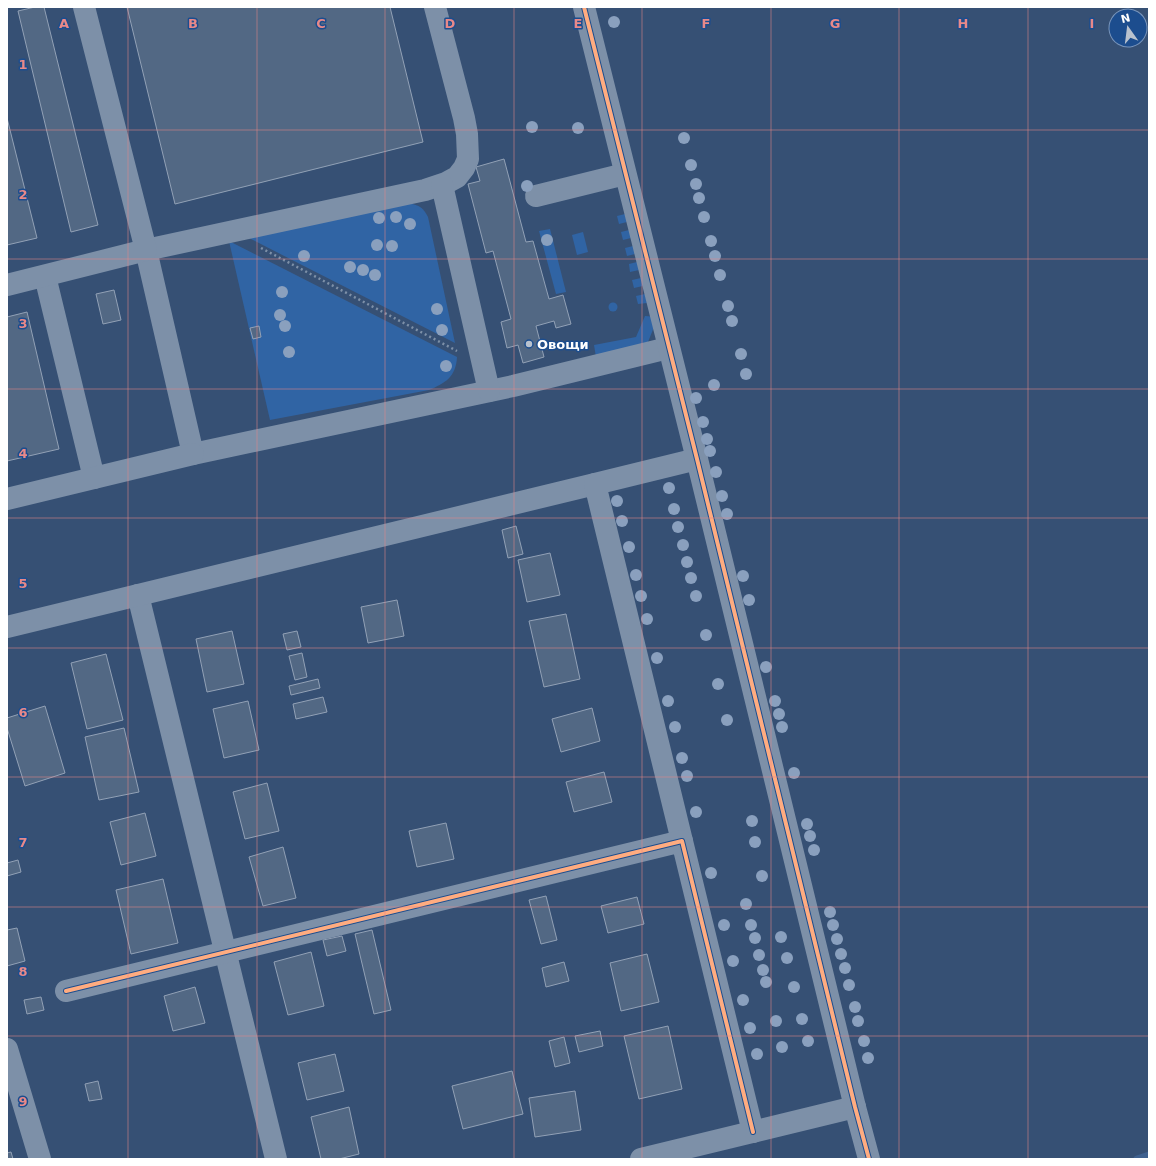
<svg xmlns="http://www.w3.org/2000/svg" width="1156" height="1166" viewBox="0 0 1156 1166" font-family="'DejaVu Sans',sans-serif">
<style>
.green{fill:#3064a4}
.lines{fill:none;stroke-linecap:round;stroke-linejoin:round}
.stream{stroke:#3f618f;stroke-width:7}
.building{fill:#526884;stroke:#92a1b6}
.path{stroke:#7d90a8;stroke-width:2.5;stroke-dasharray:2 3;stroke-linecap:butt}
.minor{stroke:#7d90a8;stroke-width:22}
.cycleway-casing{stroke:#1c4d8e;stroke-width:6}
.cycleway{stroke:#ffac80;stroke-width:4}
.tree{fill:#8aa0be}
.grid{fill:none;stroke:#e88989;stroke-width:1;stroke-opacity:0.55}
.poi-dot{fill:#b9c2ce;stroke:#1c4d8e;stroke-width:1.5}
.labels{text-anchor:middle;stroke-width:3;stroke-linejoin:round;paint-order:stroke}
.poi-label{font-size:13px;font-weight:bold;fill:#fff;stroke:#1c4d8e;text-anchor:start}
.grid-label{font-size:13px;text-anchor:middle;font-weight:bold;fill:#e88989;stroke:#1c4d8e;stroke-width:3;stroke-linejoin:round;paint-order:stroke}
</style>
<rect width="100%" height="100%" fill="#365074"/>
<g class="green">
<path d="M406,203C419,205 422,206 428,217L455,343L247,237Z"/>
<polygon points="625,214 627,222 619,224 617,216"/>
<polygon points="550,229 566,292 556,294 539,231"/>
<polygon points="629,230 631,238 623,240 621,232"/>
<polygon points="583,232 588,252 577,255 572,235"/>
<path d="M229,241L457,357C456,377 445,383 429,390L270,420Z"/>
<polygon points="633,246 635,254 627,256 625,248"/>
<polygon points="637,262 639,270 630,272 629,264"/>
<polygon points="641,278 643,286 634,288 632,280"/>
<polygon points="645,294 647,303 638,304 636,296"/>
<circle cx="613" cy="307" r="4.5"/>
<polygon points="645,316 658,317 648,342 596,357 594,345 636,337"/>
</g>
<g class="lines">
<polyline class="stream" points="1137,1159 1149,1155"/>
</g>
<g class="building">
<polygon points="35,7 44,7 98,225 71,232 18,11"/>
<polygon points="127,7 390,7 423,142 175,204"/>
<polygon points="7,118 37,238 7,245"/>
<polygon points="504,159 526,242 533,241 549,299 563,295 571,324 556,328 554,321 536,326 544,357 523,363 518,345 507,348 501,322 511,319 493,251 486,253 468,184 480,181 476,167"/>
<polygon points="114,290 121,320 103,324 96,294"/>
<polygon points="27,312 59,449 7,461 7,317"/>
<polygon points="259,326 261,337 253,339 250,328"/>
<polygon points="516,526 523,554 508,558 502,530"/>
<polygon points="550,553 560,595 527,602 518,560"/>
<polygon points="397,600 404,636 368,643 361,607"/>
<polygon points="566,614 580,679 544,687 529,621"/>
<polygon points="232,631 244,684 207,692 196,639"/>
<polygon points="297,631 301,647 287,650 283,634"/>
<polygon points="302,653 307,677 295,680 289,656"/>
<polygon points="106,654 123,720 87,729 71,663"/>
<polygon points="318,679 320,688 291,695 289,686"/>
<polygon points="323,697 327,712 296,719 293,704"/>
<polygon points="248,701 259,750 224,758 213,709"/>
<polygon points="45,706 65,773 25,786 7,728 7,718"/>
<polygon points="592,708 600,741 561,752 552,719"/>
<polygon points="124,728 139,792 99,800 85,737"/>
<polygon points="604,772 612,802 574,812 566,782"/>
<polygon points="267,783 279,831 245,839 233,792"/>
<polygon points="145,813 156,856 121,865 110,822"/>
<polygon points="446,823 454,859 417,867 409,831"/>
<polygon points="283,847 296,898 263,906 249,857"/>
<polygon points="18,860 21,872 7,876 7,863"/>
<polygon points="163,879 178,943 131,954 116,890"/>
<polygon points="546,896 557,940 541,944 529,900"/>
<polygon points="637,897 644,924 608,933 601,906"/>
<polygon points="17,928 25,961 7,966 7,930"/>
<polygon points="372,930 391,1010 374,1014 355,934"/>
<polygon points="342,936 346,951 327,956 323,940"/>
<polygon points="311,952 324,1006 288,1015 274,962"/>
<polygon points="647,954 659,1002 621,1011 610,963"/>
<polygon points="564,962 569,981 546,987 542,968"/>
<polygon points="195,987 205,1023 173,1031 164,996"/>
<polygon points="41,997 44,1010 27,1014 24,1000"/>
<polygon points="668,1026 682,1089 639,1099 624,1036"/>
<polygon points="600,1031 603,1046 579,1052 575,1036"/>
<polygon points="564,1037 570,1063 555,1067 549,1041"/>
<polygon points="335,1054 344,1091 307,1100 298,1063"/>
<polygon points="512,1071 523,1114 463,1129 452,1086"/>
<polygon points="98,1081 102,1099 89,1101 85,1084"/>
<polygon points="575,1091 581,1130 535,1137 529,1098"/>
<polygon points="349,1107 359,1154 339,1159 321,1159 311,1117"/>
<polygon points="11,1152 13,1159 7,1159 7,1153"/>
</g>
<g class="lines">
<polyline class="path" points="261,248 457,351"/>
<g class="minor">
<polyline points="435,7 464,118 467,134 468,159 464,168 457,177 446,183 425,190 146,250 193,454 513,386 668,348"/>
<polyline points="584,7 697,459 855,1107 869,1159"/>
<polyline points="442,185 489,391"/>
<polyline points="536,196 625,174"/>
<polyline points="45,276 94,478"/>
<polyline points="7,285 146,250 84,7"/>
<polyline points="7,499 193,454"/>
<polyline points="138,595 276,1159"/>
<polyline points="7,627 595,484"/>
<polyline points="682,841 595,484 697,459"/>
<polyline points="66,991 682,841 753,1132"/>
<polyline points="7,1049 40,1159"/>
<polyline points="641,1159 855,1107"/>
</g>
<defs>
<g id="cycleway">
<polyline points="584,7 697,459 855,1107 869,1159"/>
<polyline points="66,991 682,841 753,1132"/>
</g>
</defs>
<use href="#cycleway" class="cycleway-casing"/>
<use href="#cycleway" class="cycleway"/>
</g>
<g class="tree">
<circle cx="614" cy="22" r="6"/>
<circle cx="532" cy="127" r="6"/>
<circle cx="578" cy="128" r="6"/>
<circle cx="684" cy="138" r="6"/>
<circle cx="691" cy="165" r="6"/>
<circle cx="696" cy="184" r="6"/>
<circle cx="527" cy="186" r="6"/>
<circle cx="699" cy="198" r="6"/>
<circle cx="396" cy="217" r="6"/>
<circle cx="704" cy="217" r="6"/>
<circle cx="379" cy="218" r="6"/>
<circle cx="410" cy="224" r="6"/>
<circle cx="547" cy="240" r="6"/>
<circle cx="711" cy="241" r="6"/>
<circle cx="377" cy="245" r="6"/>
<circle cx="392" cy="246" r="6"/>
<circle cx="304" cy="256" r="6"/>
<circle cx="715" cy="256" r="6"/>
<circle cx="350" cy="267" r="6"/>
<circle cx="363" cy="270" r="6"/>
<circle cx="375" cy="275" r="6"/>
<circle cx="720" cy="275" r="6"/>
<circle cx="282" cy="292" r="6"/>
<circle cx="728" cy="306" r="6"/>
<circle cx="437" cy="309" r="6"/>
<circle cx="280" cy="315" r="6"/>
<circle cx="732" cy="321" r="6"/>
<circle cx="285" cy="326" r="6"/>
<circle cx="442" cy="330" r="6"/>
<circle cx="289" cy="352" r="6"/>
<circle cx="741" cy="354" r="6"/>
<circle cx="446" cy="366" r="6"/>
<circle cx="746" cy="374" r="6"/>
<circle cx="714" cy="385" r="6"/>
<circle cx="696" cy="398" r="6"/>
<circle cx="703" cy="422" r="6"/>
<circle cx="707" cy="439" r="6"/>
<circle cx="710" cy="451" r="6"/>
<circle cx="716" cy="472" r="6"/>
<circle cx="669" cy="488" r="6"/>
<circle cx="722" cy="496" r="6"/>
<circle cx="617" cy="501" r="6"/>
<circle cx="674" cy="509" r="6"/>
<circle cx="727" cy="514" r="6"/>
<circle cx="622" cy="521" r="6"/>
<circle cx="678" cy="527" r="6"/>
<circle cx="683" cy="545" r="6"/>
<circle cx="629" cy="547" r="6"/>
<circle cx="687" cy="562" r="6"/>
<circle cx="636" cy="575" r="6"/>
<circle cx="743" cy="576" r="6"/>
<circle cx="691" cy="578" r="6"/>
<circle cx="641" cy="596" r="6"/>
<circle cx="696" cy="596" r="6"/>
<circle cx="749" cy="600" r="6"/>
<circle cx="647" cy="619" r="6"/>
<circle cx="706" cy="635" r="6"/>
<circle cx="657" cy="658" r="6"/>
<circle cx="766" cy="667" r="6"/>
<circle cx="718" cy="684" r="6"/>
<circle cx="668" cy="701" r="6"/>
<circle cx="775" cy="701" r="6"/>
<circle cx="779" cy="714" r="6"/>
<circle cx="727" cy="720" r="6"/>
<circle cx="675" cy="727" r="6"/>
<circle cx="782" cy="727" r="6"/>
<circle cx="682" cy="758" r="6"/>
<circle cx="794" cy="773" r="6"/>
<circle cx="687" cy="776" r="6"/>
<circle cx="696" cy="812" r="6"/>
<circle cx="752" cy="821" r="6"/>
<circle cx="807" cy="824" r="6"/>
<circle cx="810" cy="836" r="6"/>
<circle cx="755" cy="842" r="6"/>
<circle cx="814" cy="850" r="6"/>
<circle cx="711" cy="873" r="6"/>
<circle cx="762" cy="876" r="6"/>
<circle cx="746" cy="904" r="6"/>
<circle cx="830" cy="912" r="6"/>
<circle cx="724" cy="925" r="6"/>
<circle cx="751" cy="925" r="6"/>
<circle cx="833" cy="925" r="6"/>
<circle cx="781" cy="937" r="6"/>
<circle cx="755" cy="938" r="6"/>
<circle cx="837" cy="939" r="6"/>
<circle cx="841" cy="954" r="6"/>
<circle cx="759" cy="955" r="6"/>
<circle cx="787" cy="958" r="6"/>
<circle cx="733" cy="961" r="6"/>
<circle cx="845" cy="968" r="6"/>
<circle cx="763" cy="970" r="6"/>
<circle cx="766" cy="982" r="6"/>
<circle cx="849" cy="985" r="6"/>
<circle cx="794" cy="987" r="6"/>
<circle cx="743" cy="1000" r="6"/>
<circle cx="855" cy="1007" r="6"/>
<circle cx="802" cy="1019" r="6"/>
<circle cx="776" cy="1021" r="6"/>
<circle cx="858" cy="1021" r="6"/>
<circle cx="750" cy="1028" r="6"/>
<circle cx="808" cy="1041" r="6"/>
<circle cx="864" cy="1041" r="6"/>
<circle cx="782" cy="1047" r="6"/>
<circle cx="757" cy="1054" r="6"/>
<circle cx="868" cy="1058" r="6"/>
</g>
<path class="grid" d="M128,7V1159M257,7V1159M385,7V1159M514,7V1159M642,7V1159M771,7V1159M899,7V1159M1028,7V1159M7,130H1149M7,259H1149M7,389H1149M7,518H1149M7,648H1149M7,777H1149M7,907H1149M7,1036H1149"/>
<circle class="poi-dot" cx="529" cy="344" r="4"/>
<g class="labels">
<g class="poi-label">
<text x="537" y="349">Овощи</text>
</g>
</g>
<g class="grid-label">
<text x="64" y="28">A</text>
<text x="193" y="28">B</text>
<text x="321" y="28">C</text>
<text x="450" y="28">D</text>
<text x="578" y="28">E</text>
<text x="706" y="28">F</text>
<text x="835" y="28">G</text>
<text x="963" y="28">H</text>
<text x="1092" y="28">I</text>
<text x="23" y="69">1</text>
<text x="23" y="199">2</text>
<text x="23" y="328">3</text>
<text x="23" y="458">4</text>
<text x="23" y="588">5</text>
<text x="23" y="717">6</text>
<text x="23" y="847">7</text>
<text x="23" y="976">8</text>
<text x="23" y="1106">9</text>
</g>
<rect width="1156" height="1166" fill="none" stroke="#ffffff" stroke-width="16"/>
<g transform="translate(1128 28) rotate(346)"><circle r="19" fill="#1c4d8e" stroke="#7794bb"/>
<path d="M0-3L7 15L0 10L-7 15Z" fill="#b9c2ce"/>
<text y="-6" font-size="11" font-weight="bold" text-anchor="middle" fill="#ffffff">N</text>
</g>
</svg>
